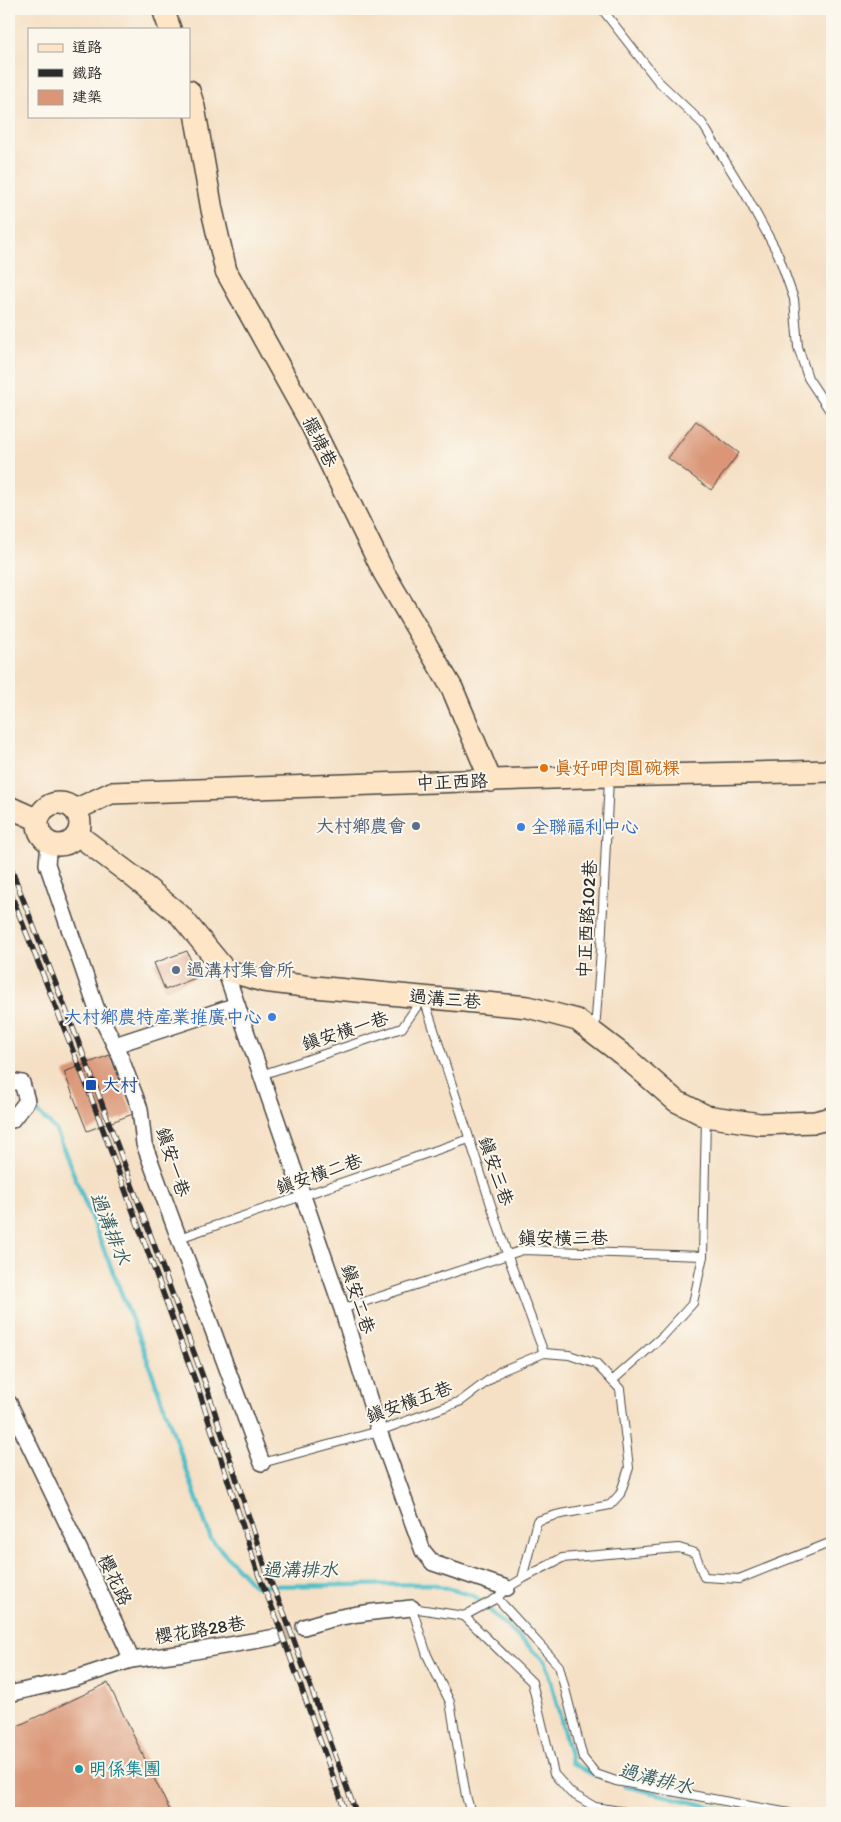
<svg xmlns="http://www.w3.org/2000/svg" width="841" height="1822" viewBox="0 0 841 1822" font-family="Itim,'LXGW WenKai TC',sans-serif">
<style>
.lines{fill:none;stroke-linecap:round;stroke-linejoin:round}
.stream{stroke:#50bec9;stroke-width:4.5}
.building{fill:#da9677}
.street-tunnel{stroke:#cdbca6;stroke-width:15;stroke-dasharray:15 8;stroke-linecap:butt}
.lane-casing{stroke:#494642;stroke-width:10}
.street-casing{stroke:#494642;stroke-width:18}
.secondary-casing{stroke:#494642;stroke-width:24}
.lane{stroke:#fff;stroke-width:8}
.street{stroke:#fff;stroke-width:15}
.secondary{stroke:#fde5c5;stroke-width:21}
.rail-casing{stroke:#2b2b2b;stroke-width:5.5}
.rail{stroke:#fbf7ec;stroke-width:4;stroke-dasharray:11;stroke-linecap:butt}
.food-dot{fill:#e8710a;stroke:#fbf7ec;stroke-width:2}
.service-dot{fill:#5c6f8a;stroke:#fbf7ec;stroke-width:2}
.shop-dot{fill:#3f7fe0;stroke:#fbf7ec;stroke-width:2}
.transit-dot{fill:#1a4fb4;stroke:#fbf7ec;stroke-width:2}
.culture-dot{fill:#0f9aa8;stroke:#fbf7ec;stroke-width:2}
.labels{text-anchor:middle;stroke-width:4;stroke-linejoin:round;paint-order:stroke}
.street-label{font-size:18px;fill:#2b2b2b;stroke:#fbf7ec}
.food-label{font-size:18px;fill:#c56008;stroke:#fbf7ec;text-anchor:start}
.service-label{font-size:18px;fill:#4e5e75;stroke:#fbf7ec;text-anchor:end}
.shop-label{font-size:18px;fill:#366cbe;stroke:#fbf7ec;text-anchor:start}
.transit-label{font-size:18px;fill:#164399;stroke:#fbf7ec;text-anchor:start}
.culture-label{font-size:18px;fill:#0d838f;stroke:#fbf7ec;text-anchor:start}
.water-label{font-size:19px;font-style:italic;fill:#385e62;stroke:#fbf7ec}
</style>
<rect width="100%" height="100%" fill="#fbf7ec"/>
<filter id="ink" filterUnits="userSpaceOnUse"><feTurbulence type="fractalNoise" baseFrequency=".02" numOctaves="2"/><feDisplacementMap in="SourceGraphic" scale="10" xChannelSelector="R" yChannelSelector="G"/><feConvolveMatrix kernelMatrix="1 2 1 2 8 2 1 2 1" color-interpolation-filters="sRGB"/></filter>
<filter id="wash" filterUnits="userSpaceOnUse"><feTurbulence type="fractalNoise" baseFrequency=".0096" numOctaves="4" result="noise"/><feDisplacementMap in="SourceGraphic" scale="20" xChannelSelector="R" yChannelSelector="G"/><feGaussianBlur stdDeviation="1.12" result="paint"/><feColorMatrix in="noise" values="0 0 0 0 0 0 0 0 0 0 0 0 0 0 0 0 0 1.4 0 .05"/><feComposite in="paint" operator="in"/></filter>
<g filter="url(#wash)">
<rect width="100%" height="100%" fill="#f5e0c5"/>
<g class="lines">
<g class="stream">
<polyline points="29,1104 56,1130 141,1342 211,1539 254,1586 432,1584 474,1596 546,1662 572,1763 594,1775"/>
<polyline points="625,1786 737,1813"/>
</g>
</g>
<g id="blocks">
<g class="building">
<polygon points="696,421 739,453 711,490 668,458"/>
<polygon points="187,951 198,977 165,990 154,963"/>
<polygon points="110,1055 133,1114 87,1131 64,1072"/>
<polygon points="108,1683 171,1813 12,1813 9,1807 9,1730"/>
</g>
</g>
</g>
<g filter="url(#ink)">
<use href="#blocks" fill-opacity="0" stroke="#494642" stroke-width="1"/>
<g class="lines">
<polyline class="street-tunnel" points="276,1637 304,1627"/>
<defs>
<g id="lane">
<polyline points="602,9 658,81 702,123 746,195 778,254 794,299 798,347 808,378 832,414"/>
<polyline points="424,999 507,1254 544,1353"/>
<polyline points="595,1031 601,950 609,778"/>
<polyline points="261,1075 402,1028 422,999"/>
<polyline points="179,1238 469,1139"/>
<polyline points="342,1309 523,1250 703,1256"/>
<polyline points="612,1381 663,1336 693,1303 703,1256 706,1118"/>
<polyline points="262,1463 379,1431 461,1401 501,1371 544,1353 569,1355 596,1364 620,1389 629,1468 620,1494 610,1505 556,1515 537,1521 522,1579"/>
<polyline points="497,1598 559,1666 583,1758 596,1774 616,1781 789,1813"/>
<polyline points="464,1616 532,1682 554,1774 571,1793 595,1807 632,1813"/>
<polyline points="471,1813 466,1796 450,1702 427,1655 412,1608 464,1616 497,1598 507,1588 522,1579 562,1558 679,1548 695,1553 704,1577 739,1579 832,1542"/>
</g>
<g id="street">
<polyline points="49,843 47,864 96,1007 120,1056 140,1109 144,1144 262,1463"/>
<polyline points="225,970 342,1309 379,1431 423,1551 433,1563 507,1588"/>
<polyline points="115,1045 237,1005"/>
<polyline points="9,1081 22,1083 27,1101 12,1120 9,1119"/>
<polyline points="9,1403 126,1646 131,1660"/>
<path d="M304,1627C341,1614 373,1612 412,1608"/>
<polyline points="9,1694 77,1678 131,1660 184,1653 276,1637"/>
</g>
<g id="secondary">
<polyline points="163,9 170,29"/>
<polyline points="189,91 194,107 212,210 226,271 310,422 384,573 452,688 491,781"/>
<circle cx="59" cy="824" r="21"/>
<polyline points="9,807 38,820"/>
<polyline points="75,810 111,793 609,776 832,771"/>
<polyline points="78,835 131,875 180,915 225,970 263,981 304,986 528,1007 577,1020 623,1055 676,1101 706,1116 760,1124 815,1122 832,1118"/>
</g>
</defs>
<use href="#lane" class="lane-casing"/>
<use href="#street" class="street-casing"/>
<use href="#secondary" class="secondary-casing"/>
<use href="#lane" class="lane"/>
<use href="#street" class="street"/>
<use href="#secondary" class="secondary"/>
<defs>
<g id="rail">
<polyline points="9,863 95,1085 207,1388 267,1573 284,1613 356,1813"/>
<polyline points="9,889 87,1086 199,1391 259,1576 276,1617 346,1813"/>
</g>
</defs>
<use href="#rail" class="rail-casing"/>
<use href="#rail" class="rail"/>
</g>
</g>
<circle class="food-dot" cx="544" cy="768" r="5"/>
<g class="service-dot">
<circle cx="416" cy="826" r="5"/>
<circle cx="176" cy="970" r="5"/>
</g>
<g class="shop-dot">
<circle cx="521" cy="827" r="5"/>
<circle cx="272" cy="1017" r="5"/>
</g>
<rect class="transit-dot" x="85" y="1079" width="12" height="12" rx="2.5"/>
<circle class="culture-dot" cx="79" cy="1769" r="5"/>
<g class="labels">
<g class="street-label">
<text transform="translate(320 442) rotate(63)" y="6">擺塘巷</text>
<text transform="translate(452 782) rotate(-2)" y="6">中正西路</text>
<text transform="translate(587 919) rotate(-87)" y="6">中正西路102巷</text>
<text transform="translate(445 999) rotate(5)" y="6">過溝三巷</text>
<text transform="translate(345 1031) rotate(-18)" y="6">鎮安橫一巷</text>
<text transform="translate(173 1162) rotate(72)" y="6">鎮安一巷</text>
<text transform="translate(496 1171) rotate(71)" y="6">鎮安三巷</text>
<text transform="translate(319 1174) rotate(-19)" y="6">鎮安橫二巷</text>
<text x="563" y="1244">鎮安橫三巷</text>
<text transform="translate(358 1299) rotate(72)" y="6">鎮安二巷</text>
<text transform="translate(409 1402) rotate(-20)" y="6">鎮安橫五巷</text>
<text transform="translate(115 1580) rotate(64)" y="6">櫻花路</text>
<text transform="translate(200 1630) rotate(-9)" y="6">櫻花路28巷</text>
</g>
<g class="food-label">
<text x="554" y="774">真好呷肉圓碗粿</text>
</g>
<g class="service-label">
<text x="406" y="832">大村鄉農會</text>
<text x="186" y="976" text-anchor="start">過溝村集會所</text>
</g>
<g class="shop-label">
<text x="531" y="833">全聯福利中心</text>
<text x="262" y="1023" text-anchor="end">大村鄉農特產業推廣中心</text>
</g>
<g class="transit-label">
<text x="102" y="1091">大村</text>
</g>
<g class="culture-label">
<text x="89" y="1775">明係集團</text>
</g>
<g class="water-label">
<text transform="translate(111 1228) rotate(68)" y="7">過溝排水</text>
<text x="300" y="1576">過溝排水</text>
<text transform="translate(656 1778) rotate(14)" y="7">過溝排水</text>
</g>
</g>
<rect width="841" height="1822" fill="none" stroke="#fbf7ec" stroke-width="30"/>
<rect x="28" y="28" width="162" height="90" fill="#fbf7ec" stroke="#a8a59f"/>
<rect x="38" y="44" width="25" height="8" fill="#fde5c5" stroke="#a8a59f"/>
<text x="72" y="52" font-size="15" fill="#2b2b2b">道路</text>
<rect x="38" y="69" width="25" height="8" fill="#2b2b2b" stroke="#a8a59f"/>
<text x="72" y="78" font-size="15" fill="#2b2b2b">鐵路</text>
<rect x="38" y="90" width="25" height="15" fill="#da9677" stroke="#a8a59f"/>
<text x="72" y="102" font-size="15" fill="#2b2b2b">建築</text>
</svg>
